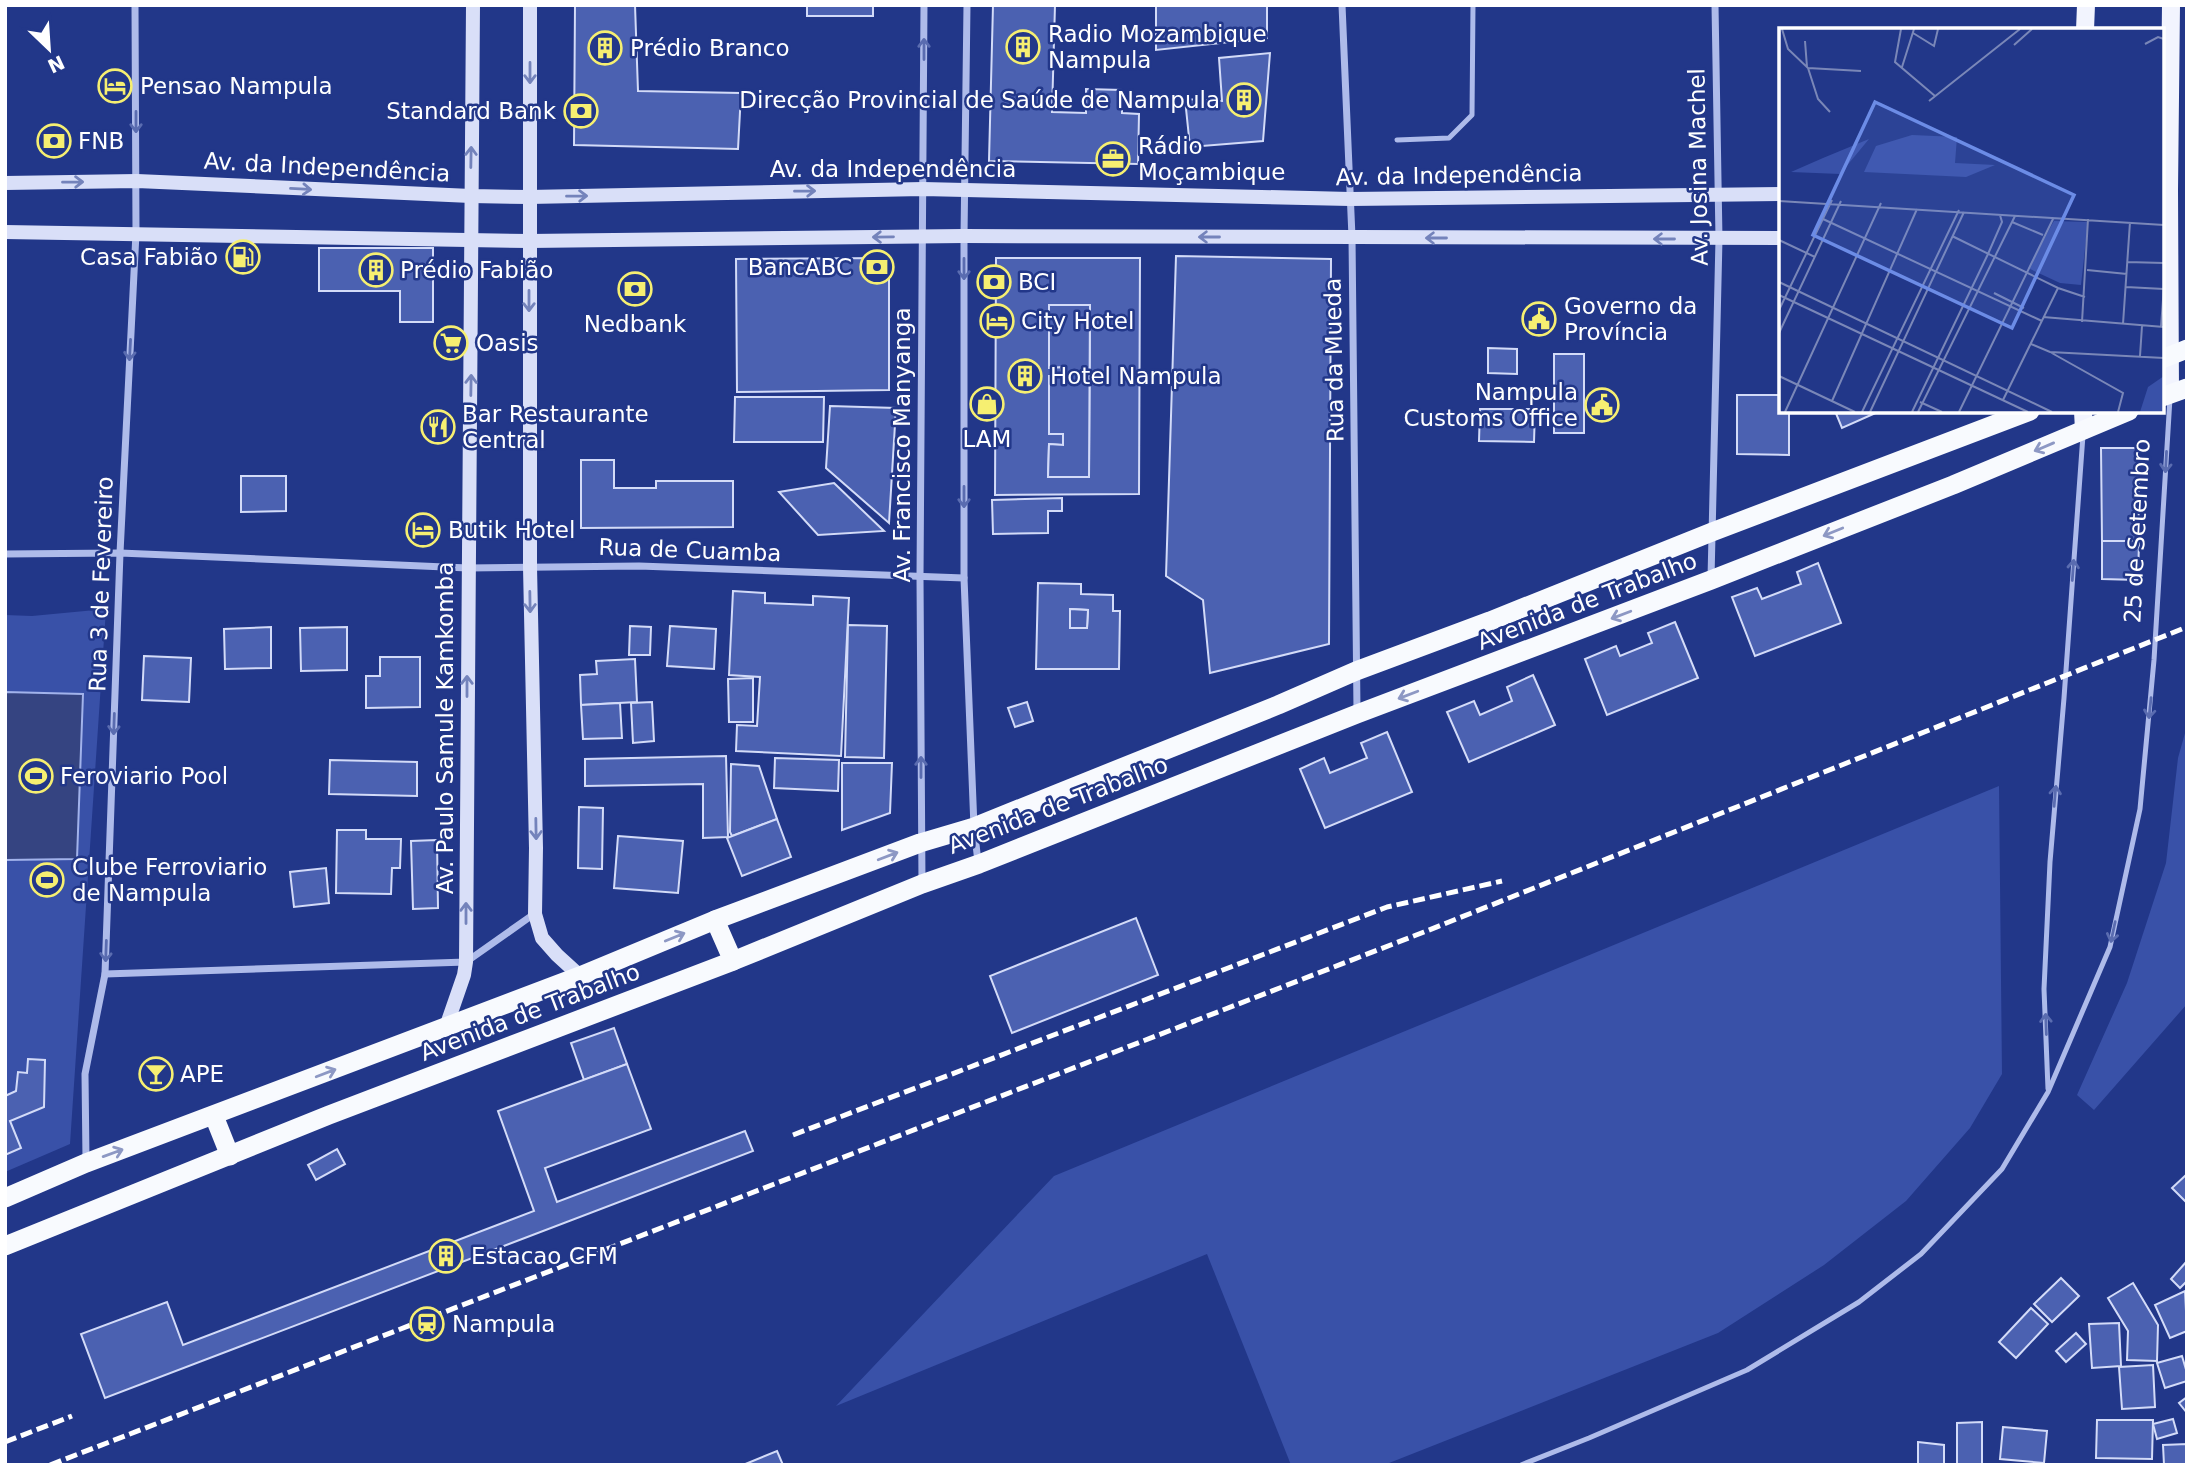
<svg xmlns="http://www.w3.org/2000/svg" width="2192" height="1470" viewBox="0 0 2192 1470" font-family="'DejaVu Sans',sans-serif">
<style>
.green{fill:#3951a8}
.water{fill:#354481;stroke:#a2b3eb;stroke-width:2}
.building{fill:#4b61b1;stroke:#d3dbf8;stroke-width:2;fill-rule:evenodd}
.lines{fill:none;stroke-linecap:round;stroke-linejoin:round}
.service{stroke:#aebbea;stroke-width:5}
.minor{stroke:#aebbea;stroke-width:7}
.secondary{stroke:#d9dff8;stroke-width:14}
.primary{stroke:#f2f4fe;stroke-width:18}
.trunk{stroke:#f8fafe;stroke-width:19}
.rail{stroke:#fff;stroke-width:5;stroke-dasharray:12 5;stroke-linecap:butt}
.oneway{stroke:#5a6cb0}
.oneway2{stroke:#7483bb}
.oneway3{stroke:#8d98c4}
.labels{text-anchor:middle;stroke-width:5;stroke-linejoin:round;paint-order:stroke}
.poi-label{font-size:23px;fill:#fff;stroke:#223789;text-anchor:start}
.street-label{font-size:23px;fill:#fff;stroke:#223789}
.inset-road{fill:none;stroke:#7a87b8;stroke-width:2}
.view{fill:#6c8ce6;fill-opacity:0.15;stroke:#6c8ce6;stroke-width:3.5}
.inset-edge{fill:none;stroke:#fff;stroke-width:3.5}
</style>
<rect width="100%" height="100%" fill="#223789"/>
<g class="green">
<polygon points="106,609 70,1144 5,1172 5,615 32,616"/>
<polygon points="2187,726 2187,1004 2094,1110 2077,1095 2127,983 2166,863 2178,758"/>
<polygon points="1999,786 2002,1074 1970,1128 1906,1201 1824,1265 1718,1333 1384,1465 1291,1465 1207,1254 836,1406 1054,1176"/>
</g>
<polygon class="water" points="5,692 83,694 77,859 5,860"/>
<g class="building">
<polygon points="575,5 635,5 638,91 741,93 738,149 574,145"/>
<rect x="807" y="5" width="66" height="11"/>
<polygon points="993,5 1055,5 1052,112 1086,113 1086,89 1122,90 1122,113 1139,114 1138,164 989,161"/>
<polygon points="1156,5 1267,5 1267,38 1156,50"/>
<polygon points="1270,53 1263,141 1190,147 1185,99 1222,101 1219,58"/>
<polygon points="319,248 433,248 433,322 400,322 400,291 319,291"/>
<polygon points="1176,256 1331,259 1329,644 1210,673 1203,600 1166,576"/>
<polygon points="889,258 889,390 737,392 736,259"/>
<path d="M996,258H1140L1139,494L995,495ZM1049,305H1090L1089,477H1048L1049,444L1063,445V434H1049V376H1061V367L1049,368Z"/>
<polygon points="1049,305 1090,305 1089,477 1048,477 1049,444 1063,445 1063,434 1049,434 1049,376 1061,376 1061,367 1049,368"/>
<polygon points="1488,348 1517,349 1517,374 1488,373"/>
<rect x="1554" y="354" width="30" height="79"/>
<polygon points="1737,395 1781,395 1781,411 1789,411 1789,455 1737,454"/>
<polygon points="735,397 824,397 823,442 734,442"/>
<polygon points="830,406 896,408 889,523 826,468"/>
<polygon points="1480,409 1535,409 1534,442 1479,441"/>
<polygon points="1835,411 1880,411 1842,428"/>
<polygon points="2101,448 2138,448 2139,541 2102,541"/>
<polygon points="581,460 614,460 614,488 656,488 656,481 733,481 733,527 581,528"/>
<polygon points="241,476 286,476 286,511 241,512"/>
<polygon points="834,483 884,531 818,535 779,492"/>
<polygon points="1062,498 1062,511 1048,511 1048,533 993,534 992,500"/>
<polygon points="2102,541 2139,541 2138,580 2102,579"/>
<polygon points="1818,563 1841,623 1755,656 1732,597 1757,588 1762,599 1801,584 1797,572"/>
<path d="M1038,583L1081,584V594L1113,595V611H1120L1119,669H1036ZM1070,609L1088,610L1087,628H1070Z"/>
<polygon points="733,591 765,593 765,603 813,605 813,596 849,598 841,756 736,751 737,725 757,726 760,677 729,675"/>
<polygon points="1070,609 1088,610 1087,628 1070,628"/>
<polygon points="1675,622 1698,678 1607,715 1585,659 1616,646 1620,656 1652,643 1648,633"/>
<polygon points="848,625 887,626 884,758 845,757"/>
<polygon points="630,626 651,627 650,655 629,655"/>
<polygon points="670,626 716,629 714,669 667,666"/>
<polygon points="271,627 271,668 225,669 224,629"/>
<polygon points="347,627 347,670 301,671 300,628"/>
<polygon points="144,656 191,658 189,702 142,700"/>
<polygon points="380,657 420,657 420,707 366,708 366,676 380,676"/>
<polygon points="635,659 637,702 581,705 580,675 597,674 596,661"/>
<polygon points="1533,675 1555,725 1469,762 1447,712 1474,701 1480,715 1512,701 1507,687"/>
<polygon points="753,678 753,722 729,722 728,679"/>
<polygon points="652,702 654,741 633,743 631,703"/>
<polygon points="1027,702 1033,721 1015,727 1008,708"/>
<polygon points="620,703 622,738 583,739 581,705"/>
<polygon points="1387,732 1412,792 1325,828 1300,769 1324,758 1330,773 1367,758 1361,743"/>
<polygon points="726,756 728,837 703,838 703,784 585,786 585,759"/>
<polygon points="775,758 839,760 838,791 774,788"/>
<polygon points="330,760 417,762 417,796 329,794"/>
<polygon points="842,763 892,763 890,813 842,830"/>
<polygon points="731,764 759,766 777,819 732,836 730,832"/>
<polygon points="579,807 603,808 602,869 578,868"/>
<polygon points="777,819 791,857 742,876 727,838"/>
<polygon points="337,830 366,830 366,839 401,839 400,868 392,868 391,894 336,893"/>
<polygon points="618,836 683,841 678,893 614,888"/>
<polygon points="437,840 438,908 413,909 411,841"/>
<polygon points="326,868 329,903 294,907 290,872"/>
<polygon points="1136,918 1158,975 1012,1033 990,976"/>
<polygon points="614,1028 627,1064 584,1080 571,1043"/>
<polygon points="28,1059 45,1060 44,1107 10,1121 21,1148 5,1155 5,1096 16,1091 18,1072 27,1073"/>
<polygon points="627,1064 651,1129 545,1168 557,1202 745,1131 753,1151 105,1398 81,1334 167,1302 183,1345 534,1211 498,1111"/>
<polygon points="337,1149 345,1164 316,1180 308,1165"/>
<polygon points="2187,1174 2187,1203 2172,1188"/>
<polygon points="2187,1261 2187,1281 2180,1288 2171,1279"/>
<polygon points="2061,1278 2079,1296 2052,1322 2034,1304"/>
<polygon points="2133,1283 2158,1325 2157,1361 2127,1360 2128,1331 2108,1298"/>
<polygon points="2185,1291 2187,1331 2170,1338 2155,1305"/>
<polygon points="2031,1308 2048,1324 2016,1358 1999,1342"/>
<polygon points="2119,1323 2121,1366 2092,1368 2089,1324"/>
<polygon points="2076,1333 2086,1344 2066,1362 2056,1351"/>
<polygon points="2182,1356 2187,1373 2187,1381 2165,1388 2157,1363"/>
<polygon points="2153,1365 2155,1407 2122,1409 2119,1367"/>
<polygon points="2187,1397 2187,1413 2179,1403"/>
<polygon points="2173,1419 2177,1433 2157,1439 2153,1424"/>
<polygon points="2097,1420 2153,1420 2152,1459 2096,1458"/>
<polygon points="1982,1422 1982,1465 1957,1465 1957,1423"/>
<polygon points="2003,1427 2047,1431 2044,1463 2000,1459"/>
<polygon points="1918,1442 1944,1445 1944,1464 1918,1465"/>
<polygon points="2187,1444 2187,1464 2164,1465 2163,1445"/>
<polygon points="777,1451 783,1465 743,1465"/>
</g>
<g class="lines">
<g class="service">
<polyline points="1397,140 1449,138 1472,115 1473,5"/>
<polyline points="2048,1089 2044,989 2050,862 2064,698 2083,435"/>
<polyline points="1521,1465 1589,1438 1747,1370 1859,1302 1921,1254 2002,1169 2048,1092 2110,947 2140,809 2154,660 2170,398"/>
</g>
<g class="minor">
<polyline points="967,5 964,236 964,578 974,827 978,862"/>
<polyline points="1342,5 1352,237 1357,711"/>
<polyline points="5,554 120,553 468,568 639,566 964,578"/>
<polyline points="1711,578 1719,239 1715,5"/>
<polyline points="922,883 920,577 924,5"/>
<polyline points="105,974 466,962 534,914"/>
<polyline points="86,1160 85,1074 105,974 120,553 136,233 135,5"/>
</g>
<g class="secondary">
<polyline points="530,5 530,567 536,848 535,914 542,938 557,955 580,976"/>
<polyline points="5,183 137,181 471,196 529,197 923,189 1350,199 1781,194"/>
<polyline points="5,232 529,241 964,236 1781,238"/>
<polyline points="446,1027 464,975 466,962 473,5"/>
</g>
<g class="primary">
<polyline points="2085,30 2086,5"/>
<polyline points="2170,394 2169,190 2171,5"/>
<polyline points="2083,411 2084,430"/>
</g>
<g class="trunk">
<polyline points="2162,359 2187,349"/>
<polyline points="2162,397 2187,388"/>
<polyline points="715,920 733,961"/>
<polyline points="214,1116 230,1156"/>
<polyline points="5,1198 86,1163 580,976 715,920 920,843 974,827 1278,705 1356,671 1490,621 1712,532 2030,411"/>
<polyline points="5,1246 329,1115 733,961 922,884 979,864 1357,714 1711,580 1953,485 2129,411"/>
</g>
<g class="rail">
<polyline points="793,1135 1387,907 1502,881"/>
<polyline points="5,1442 72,1416"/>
<polyline points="50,1465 1424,932 2187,627"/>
</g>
</g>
<defs><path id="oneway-shaft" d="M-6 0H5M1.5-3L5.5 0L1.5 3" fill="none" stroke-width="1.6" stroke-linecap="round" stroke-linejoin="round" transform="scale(1.75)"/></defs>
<g class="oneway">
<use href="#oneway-shaft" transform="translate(924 49) rotate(-90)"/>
<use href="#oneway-shaft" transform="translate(136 122) rotate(90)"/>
<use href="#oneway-shaft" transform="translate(964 269) rotate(90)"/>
<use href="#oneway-shaft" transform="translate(130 350) rotate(93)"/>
<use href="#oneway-shaft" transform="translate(2166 462) rotate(93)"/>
<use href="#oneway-shaft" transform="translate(964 497) rotate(90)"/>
<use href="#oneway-shaft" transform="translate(2073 570) rotate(-86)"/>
<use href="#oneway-shaft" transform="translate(2150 708) rotate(96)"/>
<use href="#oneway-shaft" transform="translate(114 724) rotate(92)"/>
<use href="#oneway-shaft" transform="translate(921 767) rotate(-90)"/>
<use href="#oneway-shaft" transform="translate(2055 796) rotate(-85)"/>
<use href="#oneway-shaft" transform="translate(2113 932) rotate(102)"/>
<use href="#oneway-shaft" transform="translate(106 951) rotate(92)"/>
<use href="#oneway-shaft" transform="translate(2046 1024) rotate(-92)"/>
</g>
<g class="oneway2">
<use href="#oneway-shaft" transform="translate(530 73) rotate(90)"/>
<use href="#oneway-shaft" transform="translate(471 157) rotate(-89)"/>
<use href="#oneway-shaft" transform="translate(73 182) rotate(-1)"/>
<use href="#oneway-shaft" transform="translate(301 189) rotate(3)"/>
<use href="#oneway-shaft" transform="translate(805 191) rotate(-1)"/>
<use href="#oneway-shaft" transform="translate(577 196) rotate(-1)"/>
<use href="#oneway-shaft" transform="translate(883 237) rotate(179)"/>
<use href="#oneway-shaft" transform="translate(1209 237) rotate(-180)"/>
<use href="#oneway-shaft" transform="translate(1436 238) rotate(-180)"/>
<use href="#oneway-shaft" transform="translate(1664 239) rotate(-180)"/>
<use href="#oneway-shaft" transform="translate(529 301) rotate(90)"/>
<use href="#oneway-shaft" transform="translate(471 385) rotate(-89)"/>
<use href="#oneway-shaft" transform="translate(530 602) rotate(89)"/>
<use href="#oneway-shaft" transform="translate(467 686) rotate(-90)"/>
<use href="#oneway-shaft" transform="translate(536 829) rotate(89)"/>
<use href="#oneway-shaft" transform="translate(466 913) rotate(-90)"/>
</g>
<g class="oneway3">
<use href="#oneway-shaft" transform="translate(2044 447) rotate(157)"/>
<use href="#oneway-shaft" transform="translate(1833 532) rotate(158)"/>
<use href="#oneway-shaft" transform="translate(1621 615) rotate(159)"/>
<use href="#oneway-shaft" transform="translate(1408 695) rotate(159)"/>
<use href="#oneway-shaft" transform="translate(888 856) rotate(-21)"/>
<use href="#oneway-shaft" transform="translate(675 937) rotate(-22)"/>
<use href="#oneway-shaft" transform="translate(326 1073) rotate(-21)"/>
<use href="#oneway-shaft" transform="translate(113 1153) rotate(-20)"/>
</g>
<defs>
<symbol id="building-ring" viewBox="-11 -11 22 22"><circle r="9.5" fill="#223789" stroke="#f6ef71" stroke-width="1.5"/><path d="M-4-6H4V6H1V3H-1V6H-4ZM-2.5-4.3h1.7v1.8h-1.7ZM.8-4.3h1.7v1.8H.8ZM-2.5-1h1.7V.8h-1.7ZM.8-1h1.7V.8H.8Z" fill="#f6ef71"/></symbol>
<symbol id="hotel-ring" viewBox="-11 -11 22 22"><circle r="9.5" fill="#223789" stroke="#f6ef71" stroke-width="1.5"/><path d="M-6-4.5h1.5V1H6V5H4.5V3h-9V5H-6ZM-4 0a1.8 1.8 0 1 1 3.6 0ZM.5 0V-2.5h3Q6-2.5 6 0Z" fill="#f6ef71"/></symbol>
<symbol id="bank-ring" viewBox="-11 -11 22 22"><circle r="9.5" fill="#223789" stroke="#f6ef71" stroke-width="1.5"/><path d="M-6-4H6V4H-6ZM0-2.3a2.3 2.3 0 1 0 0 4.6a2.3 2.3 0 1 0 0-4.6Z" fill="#f6ef71"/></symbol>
<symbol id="office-ring" viewBox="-11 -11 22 22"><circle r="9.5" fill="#223789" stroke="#f6ef71" stroke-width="1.5"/><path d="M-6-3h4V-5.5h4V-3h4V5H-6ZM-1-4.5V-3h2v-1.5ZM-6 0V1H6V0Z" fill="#f6ef71"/></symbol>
<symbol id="fuel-ring" viewBox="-11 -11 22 22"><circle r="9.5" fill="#223789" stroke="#f6ef71" stroke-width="1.5"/><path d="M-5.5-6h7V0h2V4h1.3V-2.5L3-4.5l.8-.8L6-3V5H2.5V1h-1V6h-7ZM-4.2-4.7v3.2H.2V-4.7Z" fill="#f6ef71"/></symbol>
<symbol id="civic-ring" viewBox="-11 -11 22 22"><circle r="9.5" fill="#223789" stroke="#f6ef71" stroke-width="1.5"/><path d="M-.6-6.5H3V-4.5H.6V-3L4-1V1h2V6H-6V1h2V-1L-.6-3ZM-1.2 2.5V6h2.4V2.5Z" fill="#f6ef71"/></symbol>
<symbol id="supermarket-ring" viewBox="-11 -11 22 22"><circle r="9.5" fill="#223789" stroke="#f6ef71" stroke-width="1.5"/><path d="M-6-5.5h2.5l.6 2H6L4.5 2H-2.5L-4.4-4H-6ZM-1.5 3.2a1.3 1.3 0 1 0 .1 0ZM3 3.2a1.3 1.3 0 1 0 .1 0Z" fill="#f6ef71"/></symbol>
<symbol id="shop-ring" viewBox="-11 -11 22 22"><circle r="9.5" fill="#223789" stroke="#f6ef71" stroke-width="1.5"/><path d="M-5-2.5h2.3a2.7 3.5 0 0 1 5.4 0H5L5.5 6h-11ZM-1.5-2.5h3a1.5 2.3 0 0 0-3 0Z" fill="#f6ef71"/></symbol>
<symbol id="restaurant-ring" viewBox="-11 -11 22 22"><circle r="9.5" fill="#223789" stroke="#f6ef71" stroke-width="1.5"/><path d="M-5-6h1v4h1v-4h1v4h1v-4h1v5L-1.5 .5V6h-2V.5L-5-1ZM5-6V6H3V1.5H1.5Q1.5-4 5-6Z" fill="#f6ef71"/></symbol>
<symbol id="stadium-ring" viewBox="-11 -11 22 22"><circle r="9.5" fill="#223789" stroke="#f6ef71" stroke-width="1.5"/><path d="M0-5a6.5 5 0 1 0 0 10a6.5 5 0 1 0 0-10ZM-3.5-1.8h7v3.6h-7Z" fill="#f6ef71"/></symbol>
<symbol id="bar-ring" viewBox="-11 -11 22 22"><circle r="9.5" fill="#223789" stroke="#f6ef71" stroke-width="1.5"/><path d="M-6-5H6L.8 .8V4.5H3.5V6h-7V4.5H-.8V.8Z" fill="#f6ef71"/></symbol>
<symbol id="station-ring" viewBox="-11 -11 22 22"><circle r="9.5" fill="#223789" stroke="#f6ef71" stroke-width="1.5"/><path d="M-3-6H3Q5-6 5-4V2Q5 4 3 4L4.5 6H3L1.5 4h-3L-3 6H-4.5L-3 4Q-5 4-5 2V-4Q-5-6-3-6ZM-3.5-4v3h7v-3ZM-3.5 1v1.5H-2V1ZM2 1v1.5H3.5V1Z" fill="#f6ef71"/></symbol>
</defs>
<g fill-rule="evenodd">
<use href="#building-ring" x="1004" y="28" width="38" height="38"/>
<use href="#building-ring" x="586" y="29" width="38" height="38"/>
<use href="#hotel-ring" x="96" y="67" width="38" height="38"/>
<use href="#building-ring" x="1225" y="81" width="38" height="38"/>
<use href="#bank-ring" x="562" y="92" width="38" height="38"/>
<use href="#bank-ring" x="35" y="122" width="38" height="38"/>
<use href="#office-ring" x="1094" y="140" width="38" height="38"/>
<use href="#fuel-ring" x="224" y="238" width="38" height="38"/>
<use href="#bank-ring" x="858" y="248" width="38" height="38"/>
<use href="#building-ring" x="357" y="251" width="38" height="38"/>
<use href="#bank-ring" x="975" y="263" width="38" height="38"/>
<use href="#bank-ring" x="616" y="270" width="38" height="38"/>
<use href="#civic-ring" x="1520" y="300" width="38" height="38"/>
<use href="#hotel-ring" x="978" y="302" width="38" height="38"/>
<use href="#supermarket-ring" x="432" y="324" width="38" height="38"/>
<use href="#building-ring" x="1006" y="357" width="38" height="38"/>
<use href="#shop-ring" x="968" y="385" width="38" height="38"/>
<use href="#civic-ring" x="1583" y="386" width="38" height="38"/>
<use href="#restaurant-ring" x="419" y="408" width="38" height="38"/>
<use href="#hotel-ring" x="404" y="511" width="38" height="38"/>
<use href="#stadium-ring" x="17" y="757" width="38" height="38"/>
<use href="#stadium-ring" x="28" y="861" width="38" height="38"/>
<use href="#bar-ring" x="137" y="1055" width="38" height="38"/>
<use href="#building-ring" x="427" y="1237" width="38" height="38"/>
<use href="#station-ring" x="408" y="1305" width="38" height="38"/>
</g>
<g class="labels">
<g class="poi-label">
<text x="1048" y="42">Radio Mozambique<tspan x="1048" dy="26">Nampula</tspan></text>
<text x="630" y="56">Prédio Branco</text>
<text x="140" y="94">Pensao Nampula</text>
<text x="1220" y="108" text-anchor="end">Direcção Provincial de Saúde de Nampula</text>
<text x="556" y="119" text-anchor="end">Standard Bank</text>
<text x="78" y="149">FNB</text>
<text x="1138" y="154">Rádio<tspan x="1138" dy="26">Moçambique</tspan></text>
<text x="218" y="265" text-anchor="end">Casa Fabião</text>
<text x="852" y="275" text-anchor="end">BancABC</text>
<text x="400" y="278">Prédio Fabião</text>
<text x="1018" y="290">BCI</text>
<text x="1564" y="314">Governo da<tspan x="1564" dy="26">Província</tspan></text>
<text x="1021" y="329">City Hotel</text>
<text x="635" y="332" text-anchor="middle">Nedbank</text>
<text x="476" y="351">Oasis</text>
<text x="1050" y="384">Hotel Nampula</text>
<text x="1578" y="400" text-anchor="end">Nampula<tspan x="1578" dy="26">Customs Office</tspan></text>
<text x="462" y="422">Bar Restaurante<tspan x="462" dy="26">Central</tspan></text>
<text x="987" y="447" text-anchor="middle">LAM</text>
<text x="448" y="538">Butik Hotel</text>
<text x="60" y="784">Feroviario Pool</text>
<text x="72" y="875">Clube Ferroviario<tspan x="72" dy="26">de Nampula</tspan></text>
<text x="180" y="1082">APE</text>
<text x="471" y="1264">Estacao CFM</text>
<text x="452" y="1332">Nampula</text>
</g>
<g class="street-label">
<text transform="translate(327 167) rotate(3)" y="8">Av. da Independência</text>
<text transform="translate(1698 167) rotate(-91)" y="8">Av. Josina Machel</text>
<text x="893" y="177">Av. da Independência</text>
<text transform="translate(1459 175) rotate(-1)" y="8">Av. da Independência</text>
<text transform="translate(1334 360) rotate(-91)" y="8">Rua da Mueda</text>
<text transform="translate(902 445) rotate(-90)" y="8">Av. Francisco Manyanga</text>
<text transform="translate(2137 531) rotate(-87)" y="8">25 de Setembro</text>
<text transform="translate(690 550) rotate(2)" y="8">Rua de Cuamba</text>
<text transform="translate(101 584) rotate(-88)" y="8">Rua 3 de Fevereiro</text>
<text transform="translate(1587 601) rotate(-21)" y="8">Avenida de Trabalho</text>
<text transform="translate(445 728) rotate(-90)" y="8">Av. Paulo Samule Kamkomba</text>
<text transform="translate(1058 805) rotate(-21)" y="8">Avenida de Trabalho</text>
<text transform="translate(530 1012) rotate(-21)" y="8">Avenida de Trabalho</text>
</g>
</g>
<g transform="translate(1779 28)">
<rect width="385" height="385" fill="#223789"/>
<path d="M133,107L178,109L176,135L216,137L187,149L85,144L97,118ZM90,111L61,146L12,144L44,130ZM275,193L309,194L302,257L281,255L249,240ZM385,348V384H361L369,359Z" fill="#3951a8"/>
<path class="inset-road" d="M3,1L9,21L29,40L39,71L51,84M122,1L116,34L156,68M134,5L155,18L159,1M26,13L28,39M366,16L379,9L385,11M235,17L253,1M123,39L135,1M29,40L82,43M150,73L241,1M0,173L385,197M44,191L263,293M233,194L264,207M173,208L279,260L306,269M0,212L36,229M348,234L385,235M308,242L348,246M0,254L273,384M347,259L385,261M215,265L245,280M0,267L249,384M0,282L53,172M264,289L385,299M303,294L309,191M344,296L351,194M382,299L385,258M0,305L62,173M252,316L271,324L385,330M271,324L344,365L339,384M361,328L363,298M0,348L76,384M224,372L279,260M53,373L138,181M141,374L163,384M6,384L102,175M83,384L180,182M91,384L185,184M133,384L209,226L223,194L221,187M139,384L236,188M180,384L274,191"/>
<path class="view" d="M96,74L295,167L233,300L34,207Z"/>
<rect width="385" height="385" class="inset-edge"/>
</g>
<rect width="2192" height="1470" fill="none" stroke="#ffffff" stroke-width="14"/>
<g transform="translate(49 49) rotate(155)" stroke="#223789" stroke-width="5" paint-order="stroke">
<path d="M0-5L12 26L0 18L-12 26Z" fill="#ffffff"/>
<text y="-10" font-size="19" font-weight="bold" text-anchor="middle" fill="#ffffff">N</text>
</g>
</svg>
